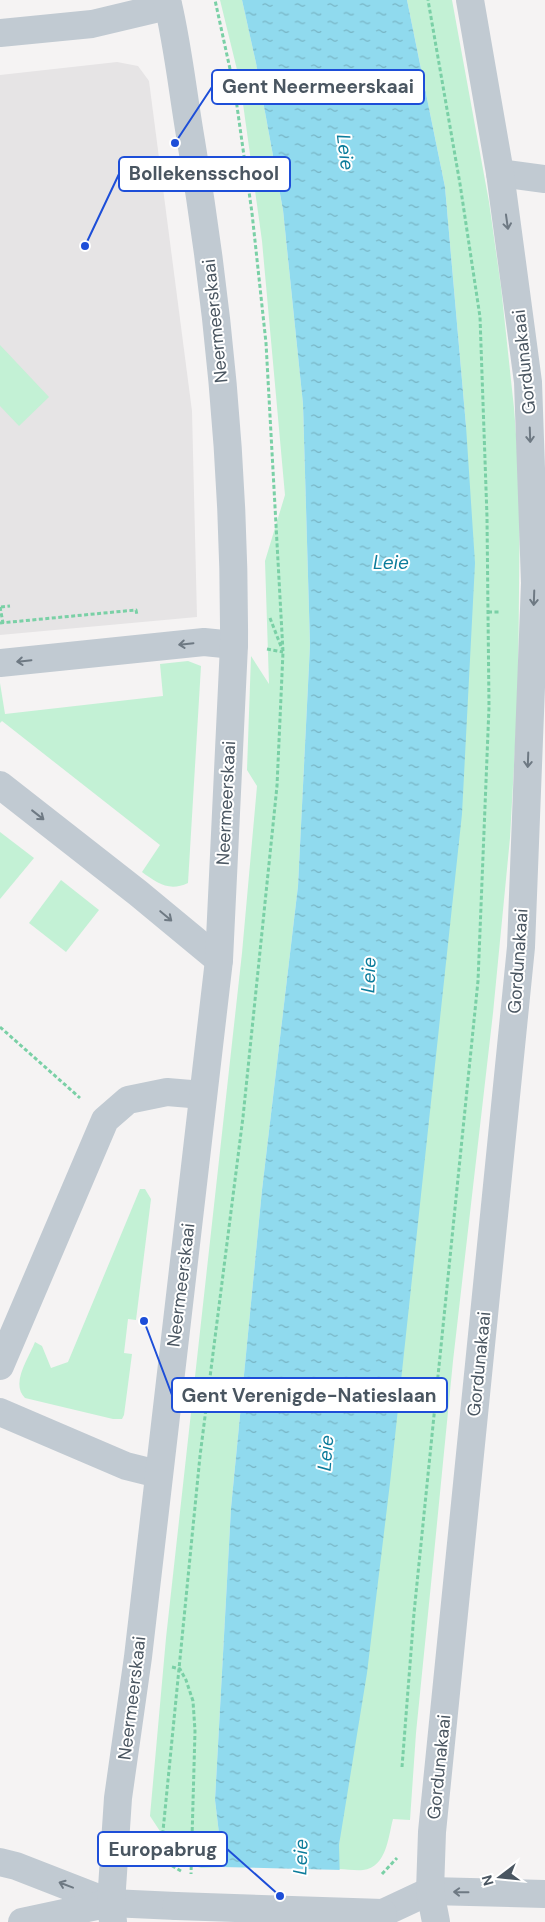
<svg xmlns="http://www.w3.org/2000/svg" width="545" height="1922" viewBox="0 0 545 1922" font-family="'DM Sans',sans-serif">
<style>
.education{fill:#e6e4e5}
.grass{fill:#c3f1d5}
.water{fill:url(#water-ripples)}
.pier{fill:#f5f3f3}
.lines{fill:none;stroke-linecap:round;stroke-linejoin:round}
.path{stroke:#7ad0a6;stroke-width:3;stroke-dasharray:4 2.5;stroke-linecap:butt}
.minor{stroke:#c1cad2;stroke-width:28}
.minor-bridge{stroke:#c1cad2;stroke-width:28}
.oneway{stroke:#6e7983}
.labels{text-anchor:middle;stroke-width:4;stroke-linejoin:round;paint-order:stroke}
.street-label{font-size:18px;fill:#4a5661;stroke:#fff}
.water-label{font-size:19px;font-style:italic;fill:#0c7c9b;stroke:#fff}
.leader{fill:none;stroke:#1d4ed8;stroke-width:2}
.callout-dot{fill:#1d4ed8;stroke:#fff;stroke-width:2}
.callout{fill:#fff;stroke:#1d4ed8;stroke-width:2}
.callout-label{font-size:19px;text-anchor:middle;font-weight:bold;fill:#4a5661}
</style>
<defs>
<pattern id="water-ripples" width="26" height="14" patternUnits="userSpaceOnUse" patternTransform="scale(1.25)"><rect width="26" height="14" fill="#90daee"/><path d="M2 4q2-2 4 0t4 0M15 11q2-2 4 0t4 0" fill="none" stroke="#78b4c4"/></pattern>
</defs>
<rect width="100%" height="100%" fill="#f5f3f3"/>
<polygon class="education" points="117,62 138,66 149,81 192,411 197,617 0,635 0,75"/>
<g class="grass">
<polygon points="220,0 242,0 256,63 283,210 303,404 310,645 298,886 262,1190 231,1508 215,1800 223,1867 201,1868 186,1863 177,1857 150,1816 166,1638 242,953 257,786 247,770 251,656 269,684 265,561 285,495 262,241 240,82"/>
<path d="M407,0H452L489,202L501,287L514,408L520,487L518,694L510,838L493,1013L453,1361L433,1564L416,1733L410,1820L393,1819C388,1837 387,1867 363,1870C356,1871 347,1869 339,1869V1845L466,426L445,187Z"/>
<polygon points="0,345 49,397 19,426 0,406"/>
<path d="M188,661L201,666L188,883C169,892 157,883 142,872L160,845L2,721L0,723V683L5,714L163,696L160,664Z"/>
<polygon points="0,832 34,858 0,899"/>
<polygon points="61,880 99,910 66,952 29,923"/>
<path d="M140,1189H145L151,1199L136,1320L128,1319L124,1353L132,1354L124,1415L122,1419H113L25,1398C10,1383 29,1358 35,1342L42,1346L51,1368L68,1362Z"/>
</g>
<polygon class="water" points="242,0 407,0 445,187 466,426 475,563 462,814 390,1483 367,1673 339,1845 341,1922 223,1922 223,1867 215,1800 231,1508 262,1190 298,886 310,645 303,404 283,210 256,63"/>
<polygon class="pier" points="221,1867 342,1870 343,1922 221,1922"/>
<g class="lines">
<g class="path">
<polyline points="0,607 3,623"/>
<polyline points="1,607 10,606"/>
<polyline points="488,612 500,612"/>
<polyline points="270,618 282,649"/>
<polyline points="0,623 136,610 137,615"/>
<polyline points="267,649 283,652"/>
<polyline points="0,1027 80,1098"/>
<polyline points="172,1667 180,1669 186,1680 193,1701 195,1731 191,1874"/>
<polyline points="402,1767 414,1613 478,981 489,707 487,517 480,317 460,184 428,0"/>
<polyline points="181,1871 167,1863 162,1841 200,1456 243,1117 277,786 283,652 266,343 252,213 235,92 215,0"/>
<polyline points="382,1874 397,1858"/>
</g>
<g class="minor">
<polyline points="0,33 92,24 168,6"/>
<polyline points="500,173 545,179"/>
<polyline points="0,663 204,642 234,645"/>
<polyline points="0,785 138,893 219,960"/>
<polyline points="0,1366 105,1120 128,1100 167,1092 203,1095"/>
<polyline points="0,1412 126,1466 158,1474"/>
<polyline points="0,1862 16,1866 111,1903"/>
<polyline points="383,1913 430,1891 545,1894"/>
<polyline points="22,1922 111,1903 176,1906"/>
<path d="M113,1922L111,1903L118,1798L138,1657L219,960L234,645C235,477 219,307 191,141C183,95 178,45 167,0"/>
<polyline points="436,1922 430,1891 432,1832 521,947 535,583 528,382 500,173 470,0"/>
</g>
<polyline class="minor-bridge" points="176,1906 383,1913"/>
</g>
<defs><path id="oneway-shaft" d="M-6 0H5M1.5-3L5.5 0L1.5 3" fill="none" stroke-width="1.6" stroke-linecap="round" stroke-linejoin="round" transform="scale(1.25)"/></defs>
<g class="oneway">
<use href="#oneway-shaft" transform="translate(507 222) rotate(82)"/>
<use href="#oneway-shaft" transform="translate(530 435) rotate(88)"/>
<use href="#oneway-shaft" transform="translate(534 598) rotate(92)"/>
<use href="#oneway-shaft" transform="translate(186 644) rotate(174)"/>
<use href="#oneway-shaft" transform="translate(24 661) rotate(174)"/>
<use href="#oneway-shaft" transform="translate(528 760) rotate(92)"/>
<use href="#oneway-shaft" transform="translate(38 815) rotate(38)"/>
<use href="#oneway-shaft" transform="translate(166 916) rotate(40)"/>
<use href="#oneway-shaft" transform="translate(66 1885) rotate(-159)"/>
<use href="#oneway-shaft" transform="translate(461 1892) rotate(-179)"/>
</g>
<g class="labels">
<g class="street-label">
<text transform="translate(215 321) rotate(-96)" y="6">Neermeerskaai</text>
<text transform="translate(524 362) rotate(-96)" y="6">Gordunakaai</text>
<text transform="translate(226 803) rotate(-87)" y="6">Neermeerskaai</text>
<text transform="translate(518 961) rotate(-86)" y="6">Gordunakaai</text>
<text transform="translate(181 1285) rotate(-83)" y="6">Neermeerskaai</text>
<text transform="translate(479 1364) rotate(-84)" y="6">Gordunakaai</text>
<text transform="translate(132 1698) rotate(-83)" y="6">Neermeerskaai</text>
<text transform="translate(439 1767) rotate(-84)" y="6">Gordunakaai</text>
</g>
<g class="water-label">
<text transform="translate(346 152) rotate(83)" y="7">Leie</text>
<text x="391" y="569">Leie</text>
<text transform="translate(368 975) rotate(-88)" y="7">Leie</text>
<text transform="translate(325 1453) rotate(-85)" y="7">Leie</text>
<text transform="translate(300 1857) rotate(-88)" y="7">Leie</text>
</g>
</g>
<path class="leader" d="M175 143L212 87M85 246L119 174M144 1321L172 1395M280 1896L227 1849"/>
<g class="callout-dot">
<circle cx="175" cy="143" r="5"/>
<circle cx="85" cy="246" r="5"/>
<circle cx="144" cy="1321" r="5"/>
<circle cx="280" cy="1896" r="5"/>
</g>
<g class="callout">
<rect x="212" y="70" width="212" height="34" rx="5"/>
<rect x="119" y="157" width="171" height="34" rx="5"/>
<rect x="172" y="1378" width="275" height="34" rx="5"/>
<rect x="98" y="1832" width="129" height="34" rx="5"/>
</g>
<g class="callout-label">
<text x="318" y="93">Gent Neermeerskaai</text>
<text x="204" y="180">Bollekensschool</text>
<text x="309" y="1402">Gent Verenigde-Natieslaan</text>
<text x="163" y="1856">Europabrug</text>
</g>
<g transform="translate(500 1877) rotate(254)" stroke="#ffffff" stroke-width="4" paint-order="stroke">
<path d="M0-4L9 19L0 12L-9 19Z" fill="#4a5661"/>
<text y="-8" font-size="14" font-weight="bold" text-anchor="middle" fill="#4a5661">N</text>
</g>
</svg>
